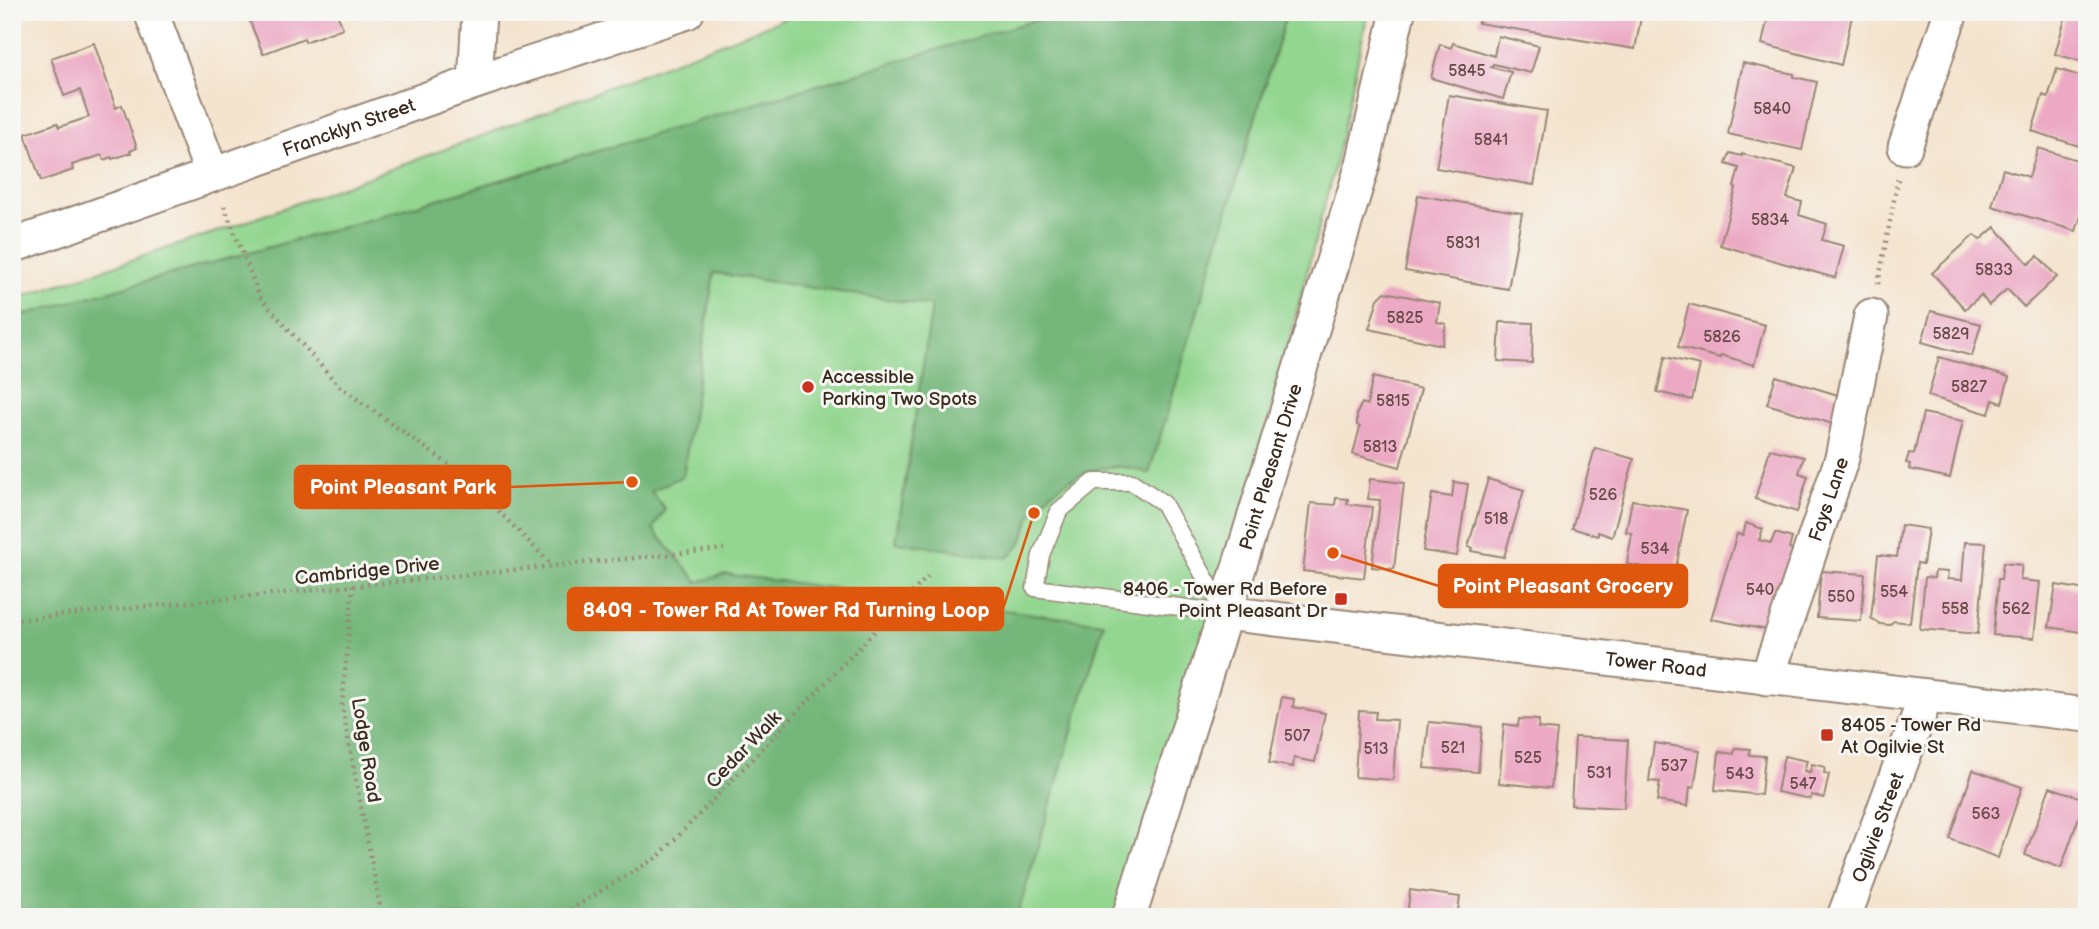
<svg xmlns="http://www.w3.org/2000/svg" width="2099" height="929" viewBox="0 0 2099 929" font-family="'Balsamiq Sans',sans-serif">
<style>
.green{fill:#92d68f;stroke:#668056;stroke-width:2}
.forest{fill:#75b77a;stroke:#58704c;stroke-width:2}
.building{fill:#eca9c4}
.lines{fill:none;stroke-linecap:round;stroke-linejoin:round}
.service-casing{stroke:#988676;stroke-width:19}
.minor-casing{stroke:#988676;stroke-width:37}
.path{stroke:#988676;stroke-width:4.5;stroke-dasharray:2 5;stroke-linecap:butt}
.service{stroke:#fff;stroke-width:16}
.minor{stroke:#fff;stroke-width:33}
.poi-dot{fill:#c8321e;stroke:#f6f6f2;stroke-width:2.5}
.labels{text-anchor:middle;stroke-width:6;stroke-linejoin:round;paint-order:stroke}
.number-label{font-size:16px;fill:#674a48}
.street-label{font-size:19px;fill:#3b2a1e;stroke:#f6f6f2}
.poi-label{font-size:19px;fill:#3b2a1e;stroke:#f6f6f2;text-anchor:start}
.leader{fill:none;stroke:#df570d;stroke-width:2.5}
.callout-dot{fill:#df570d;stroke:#f6f6f2;stroke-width:2.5}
.callout{fill:#df570d;stroke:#df570d;stroke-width:2.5}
.callout-label{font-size:21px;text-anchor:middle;font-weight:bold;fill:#fff}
</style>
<rect width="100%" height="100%" fill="#f6f6f2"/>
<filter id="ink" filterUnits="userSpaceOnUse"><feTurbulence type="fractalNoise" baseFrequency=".0143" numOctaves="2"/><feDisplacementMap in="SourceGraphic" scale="14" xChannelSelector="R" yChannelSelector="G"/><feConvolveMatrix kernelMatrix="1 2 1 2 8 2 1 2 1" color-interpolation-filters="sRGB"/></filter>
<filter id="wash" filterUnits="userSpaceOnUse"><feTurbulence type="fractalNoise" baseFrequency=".00686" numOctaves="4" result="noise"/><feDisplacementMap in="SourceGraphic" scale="28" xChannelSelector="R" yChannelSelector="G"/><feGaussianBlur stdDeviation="1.57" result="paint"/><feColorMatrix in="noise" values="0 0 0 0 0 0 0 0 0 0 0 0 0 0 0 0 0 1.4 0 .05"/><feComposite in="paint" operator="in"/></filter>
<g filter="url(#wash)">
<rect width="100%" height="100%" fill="#f4e3cd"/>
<polygon class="green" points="801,12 1368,12 1337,157 1205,664 1115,917 12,917 12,300 237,225 487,134"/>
<path class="forest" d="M1062,12H1287L1149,474C1108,455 1061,477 1034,511C1027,521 1026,536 1019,546C1016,550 1011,554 1008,558L896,542L932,306L714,273L683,476L651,491L665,509L653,529L698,582L725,574L1104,623L1017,917H12V318L371,219Z"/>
<g id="blocks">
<g class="building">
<polygon points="246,12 336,12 343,28 305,42 304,38 263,54"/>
<polygon points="1480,12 1642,12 1635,49 1478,23"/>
<polygon points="1769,12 1853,12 1841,65 1762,44"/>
<polygon points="2067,12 2087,12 2087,63 2055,54"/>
<polygon points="1498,36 1539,46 1531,73 1493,64 1491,67 1511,72 1503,99 1431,78 1440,44 1451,48 1453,43 1494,56"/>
<polygon points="94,43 116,108 122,105 137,148 130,151 131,153 112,159 111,157 104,160 102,155 72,165 73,170 41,181 25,134 57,123 59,127 89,117 80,90 64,96 51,58"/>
<polygon points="1743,63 1794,74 1794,77 1817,82 1802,150 1728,134"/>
<polygon points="2057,69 2087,78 2085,148 2032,131 2043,95 2048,97"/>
<polygon points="1449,95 1547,111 1534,185 1436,168"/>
<polygon points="2038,148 2087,163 2087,197 2076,231 1992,206 2003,169 2029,177"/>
<polygon points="1730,153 1742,156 1742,154 1796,168 1787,198 1802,202 1799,215 1827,224 1822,240 1844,246 1835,278 1720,245 1736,188 1734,187 1739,168 1726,164"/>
<polygon points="1418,195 1522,213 1508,289 1405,271"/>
<polygon points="1995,227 2029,264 2038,256 2057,277 2024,307 2007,289 1989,305 1981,295 1965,309 1932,273 1974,235 1980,240"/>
<polygon points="1385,292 1440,303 1437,322 1446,324 1442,345 1369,329 1378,299"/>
<polygon points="1689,304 1765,325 1754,365 1721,355 1720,358 1678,347"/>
<polygon points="1931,311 1981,324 1972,356 1922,342"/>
<polygon points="1500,322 1533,323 1532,363 1498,361"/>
<polygon points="1665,357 1700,365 1692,400 1657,392"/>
<polygon points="1939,357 2009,377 2002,403 1993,400 1989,414 1928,396"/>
<polygon points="1776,376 1841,396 1833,424 1767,404"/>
<polygon points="1373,377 1421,389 1400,467 1353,454 1360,427 1357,425 1357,413 1362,403 1367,405"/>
<polygon points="1923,413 1963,421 1950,478 1909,469 1910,464 1906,463 1909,453 1914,454"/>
<polygon points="1595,448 1634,459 1612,537 1598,532 1598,536 1572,528"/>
<polygon points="1770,449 1804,457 1799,473 1808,476 1797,512 1755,499"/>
<polygon points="1370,479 1404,483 1394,569 1372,567 1380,500 1368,499"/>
<polygon points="1488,479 1524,490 1504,557 1471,551 1472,548 1468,547"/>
<polygon points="1454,482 1468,484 1457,556 1423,551 1432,494 1452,497"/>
<polygon points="1336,498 1348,499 1347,504 1372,507 1364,578 1303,571 1311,503 1335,505"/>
<polygon points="1632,500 1687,510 1675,573 1627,564 1632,533 1626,532"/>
<polygon points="1746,523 1763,529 1759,540 1771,543 1775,533 1792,538 1789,549 1794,551 1768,630 1711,619 1737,534 1743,535"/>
<polygon points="1901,525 1928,529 1923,564 1917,563 1910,623 1894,621 1889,625 1880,624 1871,618 1878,555 1897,557"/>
<polygon points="1965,542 1986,543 1978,634 1920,629 1925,577 1934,578 1935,571 1948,572 1947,579 1962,580"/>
<polygon points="2003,563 2022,565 2020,580 2040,582 2034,638 1993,635 1998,579 2001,579"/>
<polygon points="1821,571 1865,574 1861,621 1817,618"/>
<polygon points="2056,585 2087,590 2087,633 2049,627"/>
<polygon points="1282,697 1294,699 1293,707 1325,713 1315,762 1294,758 1293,767 1269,763"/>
<polygon points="1359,711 1376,712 1375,719 1397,720 1393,780 1355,777"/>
<polygon points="1519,719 1539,720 1538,728 1557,730 1551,788 1499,783 1504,724 1518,726"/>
<polygon points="1429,722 1482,727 1478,772 1424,768"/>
<polygon points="1575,737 1628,740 1624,808 1571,805"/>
<polygon points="1654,743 1700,750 1694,788 1690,787 1688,806 1657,801 1660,782 1649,781"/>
<polygon points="1735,748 1750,749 1749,755 1765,756 1761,795 1715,790 1719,752 1734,754"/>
<polygon points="1784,756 1807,761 1804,771 1810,772 1812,764 1825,767 1824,773 1829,774 1824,798 1811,795 1811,799 1777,792"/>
<polygon points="1973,770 2022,787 1998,858 1950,839"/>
<polygon points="2050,787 2085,799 2061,868 2025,855"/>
<polygon points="1410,890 1460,897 1457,917 1407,917"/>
</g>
</g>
</g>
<g filter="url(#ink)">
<use href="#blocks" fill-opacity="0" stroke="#988676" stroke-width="2"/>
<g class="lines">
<defs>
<polygon id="service" points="1094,482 1132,482 1163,503 1225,613 1035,588 1041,555 1059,511"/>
<g id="minor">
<polyline points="151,12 212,174"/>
<polyline points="475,82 479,12"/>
<polyline points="1905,147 1951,12"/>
<path id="s1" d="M12,246L475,82L687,12"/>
<path id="s2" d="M1225,613L2087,715"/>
<path id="s3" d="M1767,678L1842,458L1871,316"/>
<path id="s4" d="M1129,917L1225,613L1363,164L1398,12"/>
<path id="s5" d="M1844,917L1926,696"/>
</g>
</defs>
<use href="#service" class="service-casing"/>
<use href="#minor" class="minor-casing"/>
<g class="path">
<polyline points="224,206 260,297 339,386 462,474 552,565"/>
<polyline points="1878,284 1898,179"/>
<polyline points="353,585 342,706 382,917"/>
<polyline points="12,620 724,549"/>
<polyline points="558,917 659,856 929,575"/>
</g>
<use href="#service" class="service"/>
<use href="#minor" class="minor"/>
</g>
</g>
<g class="poi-dot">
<circle cx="808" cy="387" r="7"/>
<rect x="1334" y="592" width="14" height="14" rx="3.5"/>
<rect x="1820" y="728" width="14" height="14" rx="3.5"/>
</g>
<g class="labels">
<g class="number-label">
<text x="1467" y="76">5845</text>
<text x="1772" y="114">5840</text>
<text x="1491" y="145">5841</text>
<text x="1770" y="225">5834</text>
<text x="1463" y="248">5831</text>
<text x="1994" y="275">5833</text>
<text x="1405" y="323">5825</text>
<text x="1951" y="339">5829</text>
<text x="1722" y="342">5826</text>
<text x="1969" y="392">5827</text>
<text x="1393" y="406">5815</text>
<text x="1380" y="452">5813</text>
<text x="1603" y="500">526</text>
<text x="1496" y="524">518</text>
<text x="1655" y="554">534</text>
<text x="1760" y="595">540</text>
<text x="1894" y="597">554</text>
<text x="1841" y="602">550</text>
<text x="1955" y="614">558</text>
<text x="2016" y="614">562</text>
<text x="1297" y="741">507</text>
<text x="1453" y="753">521</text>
<text x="1376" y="754">513</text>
<text x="1528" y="763">525</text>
<text x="1674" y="771">537</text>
<text x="1599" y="778">531</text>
<text x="1740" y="779">543</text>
<text x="1803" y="789">547</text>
<text x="1986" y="819">563</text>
</g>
<g class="street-label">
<text dy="7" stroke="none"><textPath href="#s1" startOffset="357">Francklyn Street</textPath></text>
<text dy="7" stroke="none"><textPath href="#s4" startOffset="472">Point Pleasant Drive</textPath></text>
<text dy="7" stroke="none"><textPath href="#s3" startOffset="189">Fays Lane</textPath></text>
<text transform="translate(367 570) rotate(-6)" y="7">Cambridge Drive</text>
<text dy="7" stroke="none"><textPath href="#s2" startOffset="434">Tower Road</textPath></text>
<text transform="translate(743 749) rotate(-46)" y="7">Cedar Walk</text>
<text transform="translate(367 750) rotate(81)" y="7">Lodge Road</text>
<text dy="7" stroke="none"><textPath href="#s5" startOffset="96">Ogilvie Street</textPath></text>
</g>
<g class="poi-label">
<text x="822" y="383">Accessible<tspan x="822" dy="22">Parking Two Spots</tspan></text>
<text x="1327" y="595" text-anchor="end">8406 - Tower Rd Before<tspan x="1327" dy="22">Point Pleasant Dr</tspan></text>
<text x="1841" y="731">8405 - Tower Rd<tspan x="1841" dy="22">At Ogilvie St</tspan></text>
</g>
</g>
<path class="leader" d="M632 482L510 487M1333 553L1439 586M1034 513L1003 609"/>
<g class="callout-dot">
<circle cx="632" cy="482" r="7"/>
<circle cx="1333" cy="553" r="7"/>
<circle cx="1034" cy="513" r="7"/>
</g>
<g class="callout">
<rect x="295" y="466" width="215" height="42" rx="7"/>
<rect x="1439" y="565" width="248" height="42" rx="7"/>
<rect x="568" y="588" width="435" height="42" rx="7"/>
</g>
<g class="callout-label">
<text x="403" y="494">Point Pleasant Park</text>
<text x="1563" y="593">Point Pleasant Grocery</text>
<text x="786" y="617">8409 - Tower Rd At Tower Rd Turning Loop</text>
</g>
<rect width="2099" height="929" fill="none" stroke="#f6f6f2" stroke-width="42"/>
</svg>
